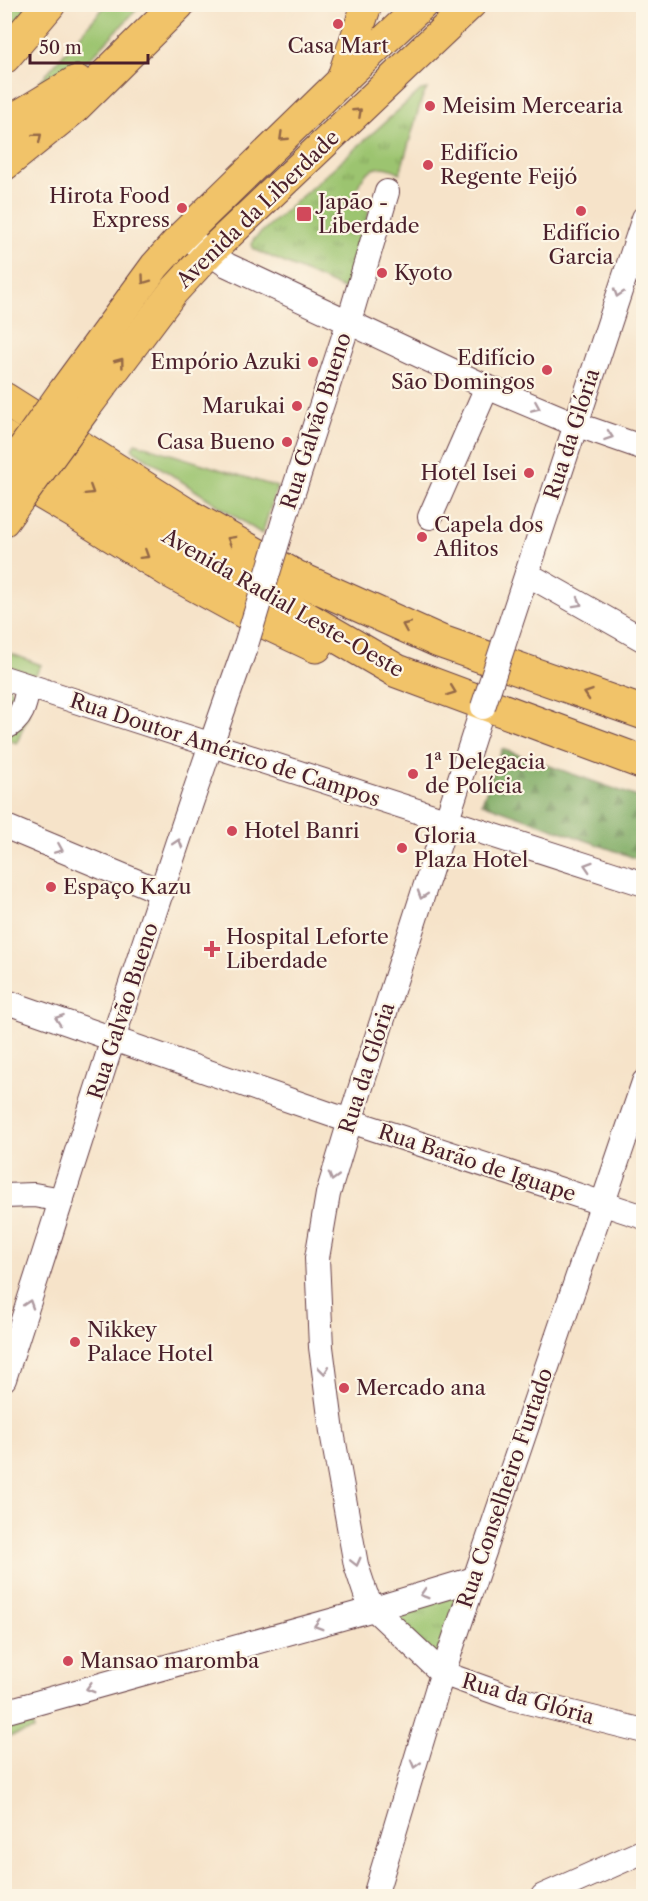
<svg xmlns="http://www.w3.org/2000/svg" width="648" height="1901" viewBox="0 0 648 1901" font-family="'Libre Caslon Text',serif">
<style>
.forest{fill:url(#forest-firs);stroke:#646446;stroke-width:1.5}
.park{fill:url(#park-tufts);stroke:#73724e;stroke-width:1.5}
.garden{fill:#9cc470;stroke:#73724e;stroke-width:1.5}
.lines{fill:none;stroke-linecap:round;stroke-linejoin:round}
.minor-casing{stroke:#643c43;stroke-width:26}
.major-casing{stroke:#643c43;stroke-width:32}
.highway-casing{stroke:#643c43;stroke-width:35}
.minor{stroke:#fff;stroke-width:24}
.major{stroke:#f1c369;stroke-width:30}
.highway{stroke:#f1c369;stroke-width:33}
.minor-bridge-casing{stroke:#643c43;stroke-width:26;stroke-linecap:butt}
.major-bridge-casing{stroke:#643c43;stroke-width:32;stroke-linecap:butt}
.minor-bridge{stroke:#fff;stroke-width:24}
.major-bridge{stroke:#f1c369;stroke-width:30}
.oneway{stroke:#956947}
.oneway2{stroke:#ae9aa0}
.poi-dot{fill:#d1495b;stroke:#fcf5e5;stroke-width:2}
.labels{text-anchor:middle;stroke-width:4.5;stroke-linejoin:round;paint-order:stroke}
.poi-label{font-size:21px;fill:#4a1f2b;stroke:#fcf5e5;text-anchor:start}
.street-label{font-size:21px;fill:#4a1f2b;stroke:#fcf5e5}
</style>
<defs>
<pattern id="forest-firs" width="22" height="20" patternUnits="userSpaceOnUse" patternTransform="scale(1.5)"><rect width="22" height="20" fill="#7daa62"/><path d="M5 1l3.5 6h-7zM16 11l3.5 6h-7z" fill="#688a51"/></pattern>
<pattern id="park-tufts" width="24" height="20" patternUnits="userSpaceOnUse" patternTransform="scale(1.5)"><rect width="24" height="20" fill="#9cc470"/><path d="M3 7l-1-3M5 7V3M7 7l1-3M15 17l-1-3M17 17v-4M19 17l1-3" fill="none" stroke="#819f5c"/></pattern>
</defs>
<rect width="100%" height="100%" fill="#fcf5e5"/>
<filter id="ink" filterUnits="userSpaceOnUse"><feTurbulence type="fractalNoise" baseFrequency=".0167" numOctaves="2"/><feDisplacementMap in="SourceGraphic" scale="12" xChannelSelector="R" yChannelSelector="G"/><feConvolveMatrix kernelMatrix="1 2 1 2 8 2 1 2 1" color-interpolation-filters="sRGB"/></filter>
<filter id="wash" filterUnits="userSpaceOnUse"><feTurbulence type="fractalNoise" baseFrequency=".008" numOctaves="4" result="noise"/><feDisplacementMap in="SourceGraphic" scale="24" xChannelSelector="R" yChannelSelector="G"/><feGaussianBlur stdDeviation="1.35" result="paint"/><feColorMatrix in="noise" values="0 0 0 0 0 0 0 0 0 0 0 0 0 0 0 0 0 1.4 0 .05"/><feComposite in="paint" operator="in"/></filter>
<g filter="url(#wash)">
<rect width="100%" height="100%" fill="#f6e3c9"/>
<polygon class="forest" points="502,749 643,799 643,861 482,803"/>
<g class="park">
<path d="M427,89L422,98L400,173C385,164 369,165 360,182C358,186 357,192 358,196C359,203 365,207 369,212L346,290L253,249L252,246L253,240L264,230L421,90Z"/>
<polygon points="4,682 29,712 17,743 5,739"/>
<polygon points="466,1584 439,1664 384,1609"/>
</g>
<g class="garden">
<polygon points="5,5 43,5 5,48"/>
<polygon points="106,5 141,5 88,61 29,94"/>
<polygon points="135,443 277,487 262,534 132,449"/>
<polygon points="4,651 41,665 35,676 5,665"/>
<polygon points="32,1720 34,1730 5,1738 5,1728"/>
</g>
</g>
<g filter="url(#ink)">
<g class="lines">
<defs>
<g id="minor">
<polyline points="195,243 227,265 487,387 575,424 644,448"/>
<polyline points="430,517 487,387"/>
<polyline points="284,520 349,321 387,192"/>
<polyline points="527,574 644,640"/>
<polyline points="503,646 644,218"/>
<polyline points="4,678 644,884"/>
<polyline points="483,707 350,1121 328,1194 317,1258 321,1347 332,1432 356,1565 366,1595 374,1609 442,1673 512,1698 644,1731"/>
<path d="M4,728C22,720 25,705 28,687"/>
<polyline points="4,826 162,892"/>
<polyline points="4,1001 332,1115 644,1217"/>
<polyline points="4,1196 34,1195 62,1200"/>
<path d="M4,1379C83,1134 159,888 246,645"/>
<polyline points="4,1712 374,1609 474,1579"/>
<polyline points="375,1896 437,1690 644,1082"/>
<polyline points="543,1896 644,1851"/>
</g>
<g id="major">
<polyline points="342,78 367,4"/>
<polyline points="62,393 155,266 183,235 341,81 423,4"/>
<polyline points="85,409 173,292 209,253 471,4"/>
<polyline points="4,521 19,500"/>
</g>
<g id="highway">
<polyline points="4,57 49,4"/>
<polyline points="4,126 77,82"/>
<polyline points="4,164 72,109 178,4"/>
<polyline points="4,399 187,515 296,577 439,641 644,713"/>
<polyline points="4,438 147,526 397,671 644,763"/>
<polyline points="5,471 73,511 168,570 252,616 316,646"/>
</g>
</defs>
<use href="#minor" class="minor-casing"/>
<use href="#major" class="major-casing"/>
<use href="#highway" class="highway-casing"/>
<use href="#minor" class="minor"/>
<use href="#major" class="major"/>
<use href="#highway" class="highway"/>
<defs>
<g id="minor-bridge">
<polyline points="246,645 284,520"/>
<polyline points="483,707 503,646"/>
</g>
<g id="major-bridge">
<polyline points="4,475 62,393"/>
<polyline points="19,500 85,409"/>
</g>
</defs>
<use href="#minor-bridge" class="minor-bridge-casing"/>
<use href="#major-bridge" class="major-bridge-casing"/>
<use href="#minor-bridge" class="minor-bridge"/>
<use href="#major-bridge" class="major-bridge"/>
</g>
<defs><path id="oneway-chevron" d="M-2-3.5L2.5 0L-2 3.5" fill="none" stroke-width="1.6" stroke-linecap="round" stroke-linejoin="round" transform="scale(1.5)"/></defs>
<g class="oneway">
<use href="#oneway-chevron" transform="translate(358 112) rotate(-43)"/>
<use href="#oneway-chevron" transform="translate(38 137) rotate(-40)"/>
<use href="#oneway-chevron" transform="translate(283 137) rotate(136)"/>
<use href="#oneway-chevron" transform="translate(145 280) rotate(126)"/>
<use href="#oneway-chevron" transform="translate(120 362) rotate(-53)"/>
<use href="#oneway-chevron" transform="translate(90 491) rotate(32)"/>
<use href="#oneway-chevron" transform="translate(231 540) rotate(-151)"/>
<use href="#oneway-chevron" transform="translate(145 555) rotate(32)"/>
<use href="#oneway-chevron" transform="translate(406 626) rotate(-156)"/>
<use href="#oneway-chevron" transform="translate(452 691) rotate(21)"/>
<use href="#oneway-chevron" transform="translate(588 694) rotate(-161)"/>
</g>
<g class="oneway2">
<use href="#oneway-chevron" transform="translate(618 293) rotate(108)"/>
<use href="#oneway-chevron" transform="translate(536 407) rotate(23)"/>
<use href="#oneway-chevron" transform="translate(609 436) rotate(19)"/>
<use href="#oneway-chevron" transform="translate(578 603) rotate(29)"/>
<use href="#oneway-chevron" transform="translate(178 843) rotate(-72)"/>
<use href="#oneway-chevron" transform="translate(59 849) rotate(23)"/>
<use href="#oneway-chevron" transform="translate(588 866) rotate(-162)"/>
<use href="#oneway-chevron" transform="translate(422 895) rotate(108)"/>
<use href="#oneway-chevron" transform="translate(59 1019) rotate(-161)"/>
<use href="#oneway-chevron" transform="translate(333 1177) rotate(106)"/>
<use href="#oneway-chevron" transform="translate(29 1304) rotate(-72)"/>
<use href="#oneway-chevron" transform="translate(324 1370) rotate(83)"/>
<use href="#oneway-chevron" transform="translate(356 1562) rotate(76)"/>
<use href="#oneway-chevron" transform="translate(424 1594) rotate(163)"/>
<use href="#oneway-chevron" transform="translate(318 1625) rotate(164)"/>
<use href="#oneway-chevron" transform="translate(90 1688) rotate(164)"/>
<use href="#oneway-chevron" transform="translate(415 1764) rotate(106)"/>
</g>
</g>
<g class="poi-dot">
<circle cx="338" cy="24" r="6"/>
<circle cx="430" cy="106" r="6"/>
<circle cx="428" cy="165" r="6"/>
<circle cx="182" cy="208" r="6"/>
<circle cx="581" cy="211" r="6"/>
<rect x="296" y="206" width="16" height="16" rx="3"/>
<circle cx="382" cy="273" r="6"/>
<circle cx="313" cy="362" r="6"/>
<circle cx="547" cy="370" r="6"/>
<circle cx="297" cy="406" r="6"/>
<circle cx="287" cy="442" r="6"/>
<circle cx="529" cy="473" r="6"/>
<circle cx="422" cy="537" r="6"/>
<circle cx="413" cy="774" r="6"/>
<circle cx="232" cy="831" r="6"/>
<circle cx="402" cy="848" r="6"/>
<circle cx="51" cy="887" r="6"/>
<path d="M209 940h6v6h6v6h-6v6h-6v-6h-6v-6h6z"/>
<circle cx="75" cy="1342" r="6"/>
<circle cx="344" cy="1388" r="6"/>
<circle cx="68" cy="1661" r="6"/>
</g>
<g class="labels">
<g class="poi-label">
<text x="338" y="53" text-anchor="middle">Casa Mart</text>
<text x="442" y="113">Meisim Mercearia</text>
<text x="440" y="160">Edifício<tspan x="440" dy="24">Regente Feijó</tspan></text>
<text x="170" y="203" text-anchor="end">Hirota Food<tspan x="170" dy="24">Express</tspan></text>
<text x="318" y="209">Japão -<tspan x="318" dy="24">Liberdade</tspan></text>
<text x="581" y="240" text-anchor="middle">Edifício<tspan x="581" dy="24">Garcia</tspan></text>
<text x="394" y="280">Kyoto</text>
<text x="535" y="365" text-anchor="end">Edifício<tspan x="535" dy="24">São Domingos</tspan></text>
<text x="301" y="369" text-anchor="end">Empório Azuki</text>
<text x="285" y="413" text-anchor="end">Marukai</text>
<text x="275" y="449" text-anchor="end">Casa Bueno</text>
<text x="517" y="480" text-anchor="end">Hotel Isei</text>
<text x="434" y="532">Capela dos<tspan x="434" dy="24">Aflitos</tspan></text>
<text x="425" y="769">1ª Delegacia<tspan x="425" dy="24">de Polícia</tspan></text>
<text x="244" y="838">Hotel Banri</text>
<text x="414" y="843">Gloria<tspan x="414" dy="24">Plaza Hotel</tspan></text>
<text x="63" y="894">Espaço Kazu</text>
<text x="226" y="944">Hospital Leforte<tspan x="226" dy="24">Liberdade</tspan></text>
<text x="87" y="1337">Nikkey<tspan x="87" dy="24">Palace Hotel</tspan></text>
<text x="356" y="1395">Mercado ana</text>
<text x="80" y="1668">Mansao maromba</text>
</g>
<g class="street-label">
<text transform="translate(258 209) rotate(-44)" y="7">Avenida da Liberdade</text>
<text transform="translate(316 421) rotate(-72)" y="7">Rua Galvão Bueno</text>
<text transform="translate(572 434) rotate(-72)" y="7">Rua da Glória</text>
<text transform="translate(283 603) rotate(30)" y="7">Avenida Radial Leste-Oeste</text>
<text transform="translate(225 750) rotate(18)" y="7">Rua Doutor Américo de Campos</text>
<text transform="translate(123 1011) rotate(-72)" y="7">Rua Galvão Bueno</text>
<text transform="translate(367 1068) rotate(-72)" y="7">Rua da Glória</text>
<text transform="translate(477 1163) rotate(18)" y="7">Rua Barão de Iguape</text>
<text transform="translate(505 1488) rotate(-71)" y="7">Rua Conselheiro Furtado</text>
<text transform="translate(528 1699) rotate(16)" y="7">Rua da Glória</text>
</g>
</g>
<rect width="648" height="1901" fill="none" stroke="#fcf5e5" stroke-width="24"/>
<path d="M30 54v9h118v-9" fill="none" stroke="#4a1f2b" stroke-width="3"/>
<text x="39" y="54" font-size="18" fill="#4a1f2b" stroke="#fcf5e5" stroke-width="4.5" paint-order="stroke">50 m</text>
</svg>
